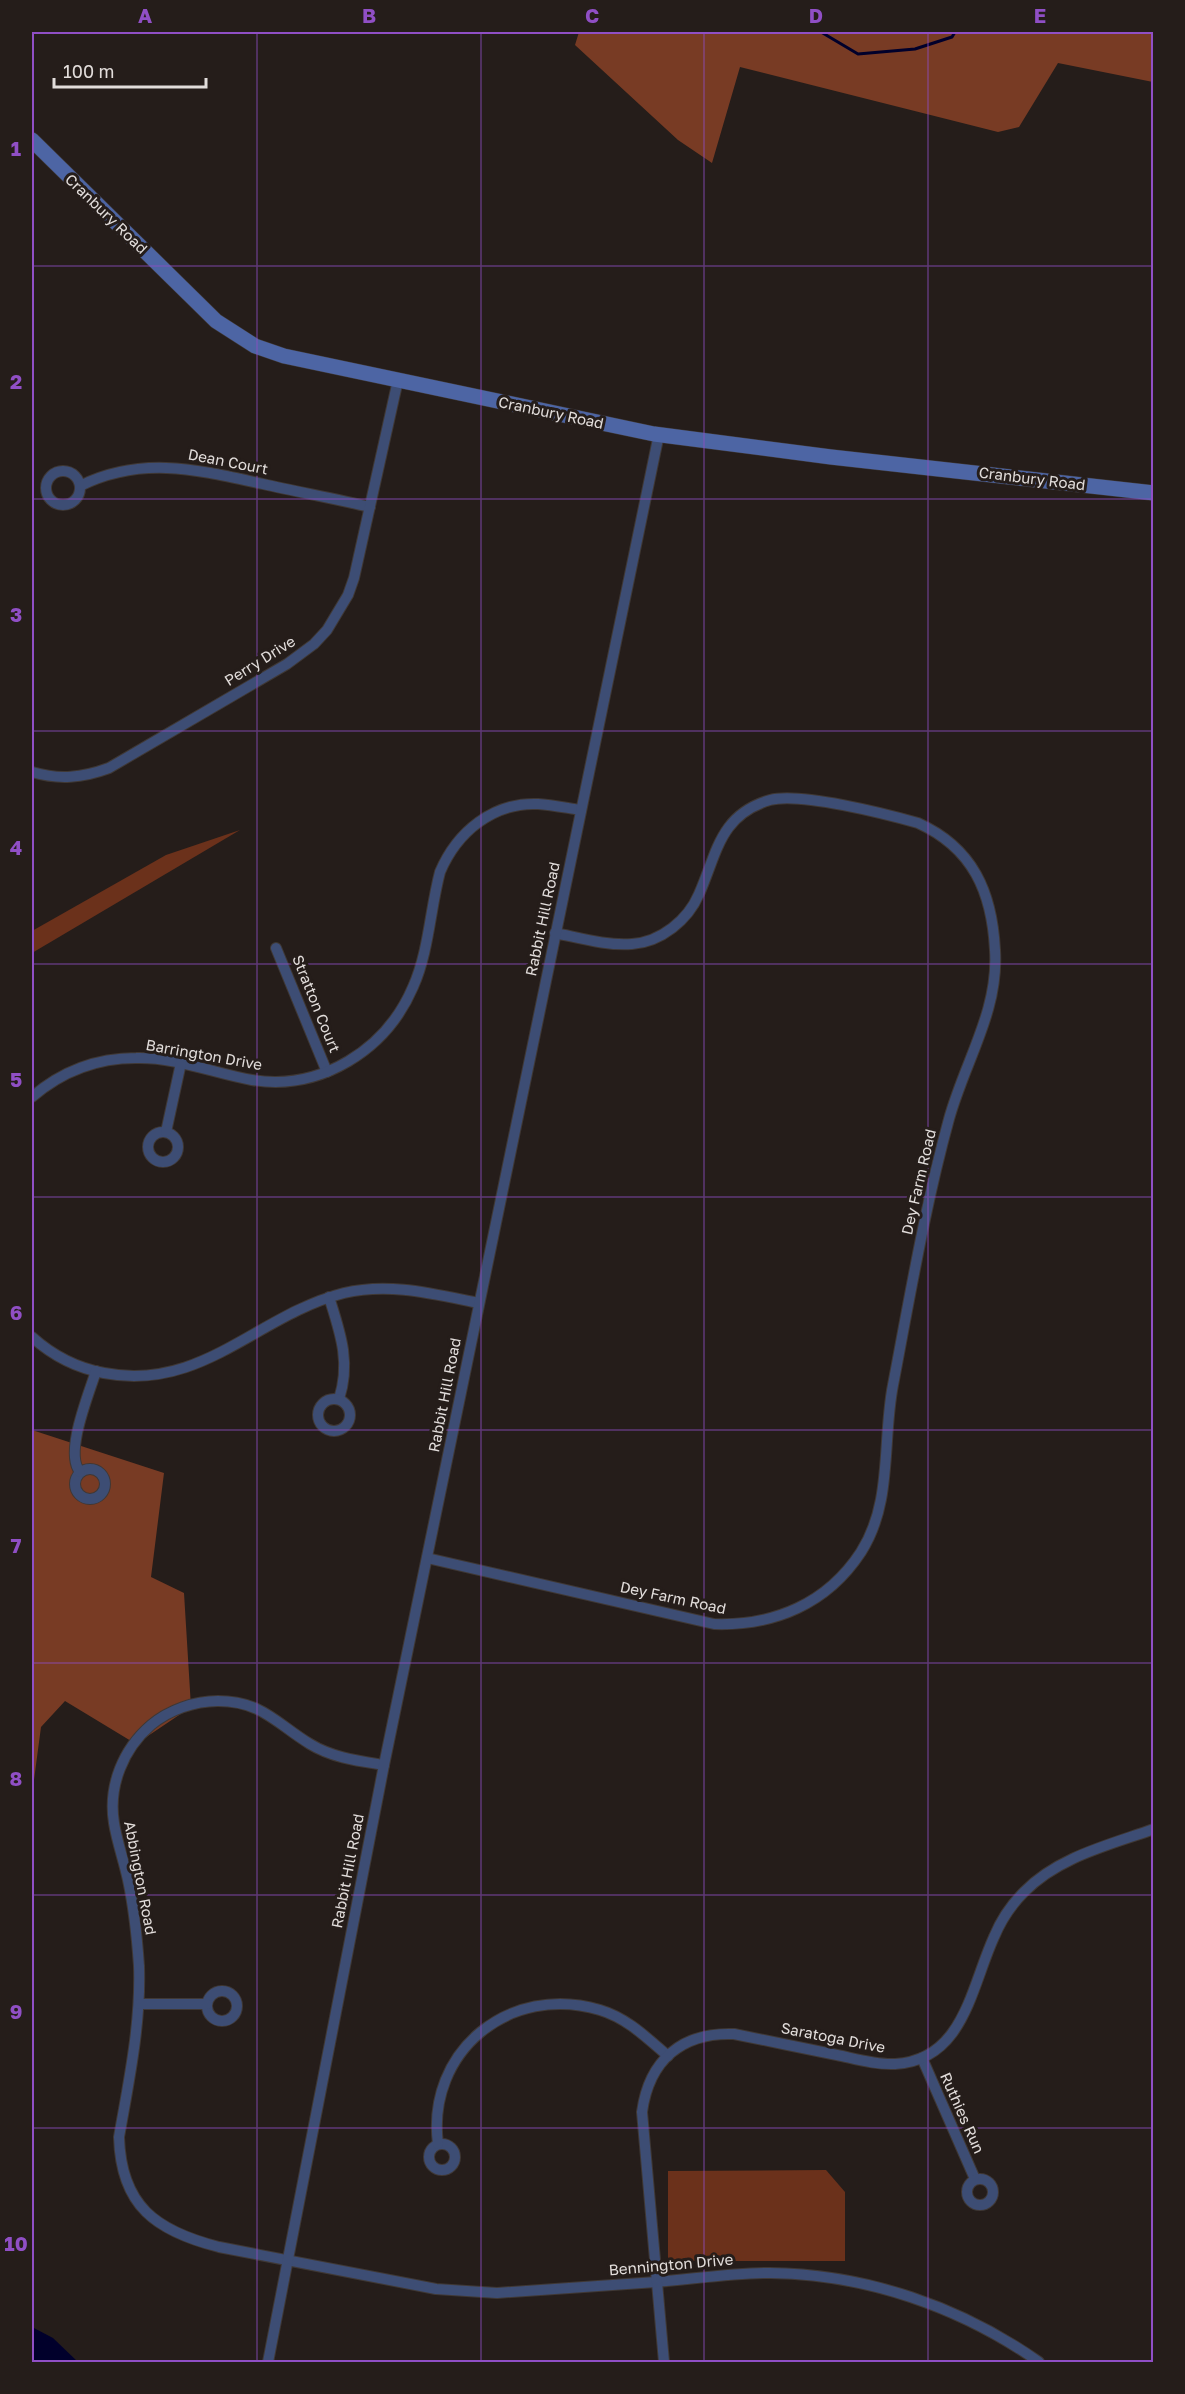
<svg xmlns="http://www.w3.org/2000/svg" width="1185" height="2394" viewBox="0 0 1185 2394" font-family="'Golos Text',sans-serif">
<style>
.green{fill:#6b311b}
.forest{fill:#783b24}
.water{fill:#01002b}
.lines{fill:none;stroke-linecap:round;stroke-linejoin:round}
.stream{stroke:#01002b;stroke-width:3}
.street-casing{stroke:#3f3835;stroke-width:12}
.secondary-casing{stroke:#3f3835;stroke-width:16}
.street{stroke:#3d4d74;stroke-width:10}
.secondary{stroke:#4d65a4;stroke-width:15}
.grid{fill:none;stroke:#904fc5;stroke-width:1.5;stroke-opacity:0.55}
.labels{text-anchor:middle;stroke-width:6;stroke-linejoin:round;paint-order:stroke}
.street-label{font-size:15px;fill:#e2dddb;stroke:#251d1a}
.neatline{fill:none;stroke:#904fc5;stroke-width:2}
.grid-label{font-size:20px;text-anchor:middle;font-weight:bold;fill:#904fc5}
</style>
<rect width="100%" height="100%" fill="#251d1a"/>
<g class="green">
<polygon points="240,830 32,953 32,931 166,855"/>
<polygon points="826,2170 845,2192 845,2261 668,2261 668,2171"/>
</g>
<g class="forest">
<polygon points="579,32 1153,32 1153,82 1058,63 1019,127 998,132 740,67 712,163 678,140 575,45"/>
<polygon points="32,1430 164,1473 151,1577 184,1593 191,1707 136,1744 65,1701 41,1727 32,1795"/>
</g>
<polygon class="water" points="32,2327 53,2338 78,2362 32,2362"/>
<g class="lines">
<polyline class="stream" points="821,32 858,54 915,49 952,37 955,32"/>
<defs>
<g id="street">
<circle cx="63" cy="488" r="17"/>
<path d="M80,486C142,455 199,470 263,484C299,492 335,499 370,507"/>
<path d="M32,772C59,780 82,778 109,768L287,664L314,644L327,630L348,595L354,578L398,380"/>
<polyline points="276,948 327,1072"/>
<path d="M32,1097C61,1072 97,1058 136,1058C176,1057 213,1073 252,1080C321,1091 386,1050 413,987C429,951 430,910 440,872C457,832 493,802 538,804C552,805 567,808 581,810"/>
<circle cx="163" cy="1147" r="15"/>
<polyline points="166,1132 181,1063"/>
<path d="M329,1297C340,1332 351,1362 339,1399"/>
<path d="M32,1337C52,1355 77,1368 104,1373C202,1392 257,1315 344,1293C389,1282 434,1294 479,1303"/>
<circle cx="334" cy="1415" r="16"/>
<circle cx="90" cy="1484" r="15"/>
<path d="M80,1472C64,1453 89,1394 96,1371"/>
<path d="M427,1558L714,1624C774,1626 827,1604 861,1552C893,1502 882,1441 893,1385C910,1296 925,1206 949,1119C965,1061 999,1011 995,950C992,892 973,848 918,823C886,814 800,792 770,800C719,815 717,854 699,894C688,920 661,942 632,944C607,946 580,938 555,933"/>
<path d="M384,1765C359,1761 333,1758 310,1744C277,1724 262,1701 218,1701C194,1701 169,1710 151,1725C123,1749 108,1786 114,1823C117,1842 124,1861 128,1880C134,1908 137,1937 139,1966C141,2024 129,2080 119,2137C121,2206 156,2231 219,2247L436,2289L497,2293C550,2289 603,2286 656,2282C694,2279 732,2273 770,2273C866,2274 961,2307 1039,2362"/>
<circle cx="222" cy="2006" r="15"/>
<polyline points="139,2004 207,2004"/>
<polyline points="922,2058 975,2179"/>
<circle cx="442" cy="2157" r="13"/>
<path d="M438,2144C426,2051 510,1983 600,2010C627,2018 647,2038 668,2056"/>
<circle cx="980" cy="2192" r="13"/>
<polyline points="268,2362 384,1765 659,434"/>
<path d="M664,2362L642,2112C649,2060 682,2032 734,2034C768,2041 803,2048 837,2055C856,2059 876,2065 895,2064C964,2060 971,1987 994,1937C1001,1920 1011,1905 1024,1892C1058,1857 1109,1845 1154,1829"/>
</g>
<polyline id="secondary" points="32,140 216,321 255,346 284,356 654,434 831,457 1154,493"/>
</defs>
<use href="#street" class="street-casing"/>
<use href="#secondary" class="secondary-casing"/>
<use href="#street" class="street"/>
<use href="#secondary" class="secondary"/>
</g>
<path class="grid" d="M257,32V2362M481,32V2362M704,32V2362M928,32V2362M32,266H1154M32,499H1154M32,731H1154M32,964H1154M32,1197H1154M32,1430H1154M32,1663H1154M32,1895H1154M32,2128H1154"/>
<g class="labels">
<g class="street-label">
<text transform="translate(106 214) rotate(44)" y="5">Cranbury Road</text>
<text transform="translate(551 413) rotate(12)" y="5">Cranbury Road</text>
<text transform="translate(228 462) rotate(11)" y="5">Dean Court</text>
<text transform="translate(1032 479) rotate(7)" y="5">Cranbury Road</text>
<text transform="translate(260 661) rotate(-32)" y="5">Perry Drive</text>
<text transform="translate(543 919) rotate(-78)" y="5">Rabbit Hill Road</text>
<text transform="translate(316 1004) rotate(68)" y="5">Stratton Court</text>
<text transform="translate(204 1055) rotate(10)" y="5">Barrington Drive</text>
<text transform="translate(919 1182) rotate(-77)" y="5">Dey Farm Road</text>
<text transform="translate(445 1395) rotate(-79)" y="5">Rabbit Hill Road</text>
<text transform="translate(673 1598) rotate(12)" y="5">Dey Farm Road</text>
<text transform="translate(348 1871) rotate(-79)" y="5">Rabbit Hill Road</text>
<text transform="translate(140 1878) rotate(79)" y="5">Abbington Road</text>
<text transform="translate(833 2038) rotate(11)" y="5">Saratoga Drive</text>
<text transform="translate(962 2113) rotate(66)" y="5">Ruthies Run</text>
<text transform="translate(671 2265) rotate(-5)" y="5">Bennington Drive</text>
</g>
</g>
<rect width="1185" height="2394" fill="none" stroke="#251d1a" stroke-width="66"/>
<path d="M54 78v9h152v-9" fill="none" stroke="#e2dddb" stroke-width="3"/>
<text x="63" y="78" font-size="18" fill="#e2dddb" stroke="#251d1a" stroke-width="4.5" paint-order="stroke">100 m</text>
<rect x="33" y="33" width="1119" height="2328" class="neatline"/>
<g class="grid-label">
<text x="145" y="23">A</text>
<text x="369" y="23">B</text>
<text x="592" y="23">C</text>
<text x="816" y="23">D</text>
<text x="1040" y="23">E</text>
<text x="16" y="156">1</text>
<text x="16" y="389">2</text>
<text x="16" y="622">3</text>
<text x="16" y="855">4</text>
<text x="16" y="1087">5</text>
<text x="16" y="1320">6</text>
<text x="16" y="1553">7</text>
<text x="16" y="1786">8</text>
<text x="16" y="2019">9</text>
<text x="16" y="2251">10</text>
</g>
</svg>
